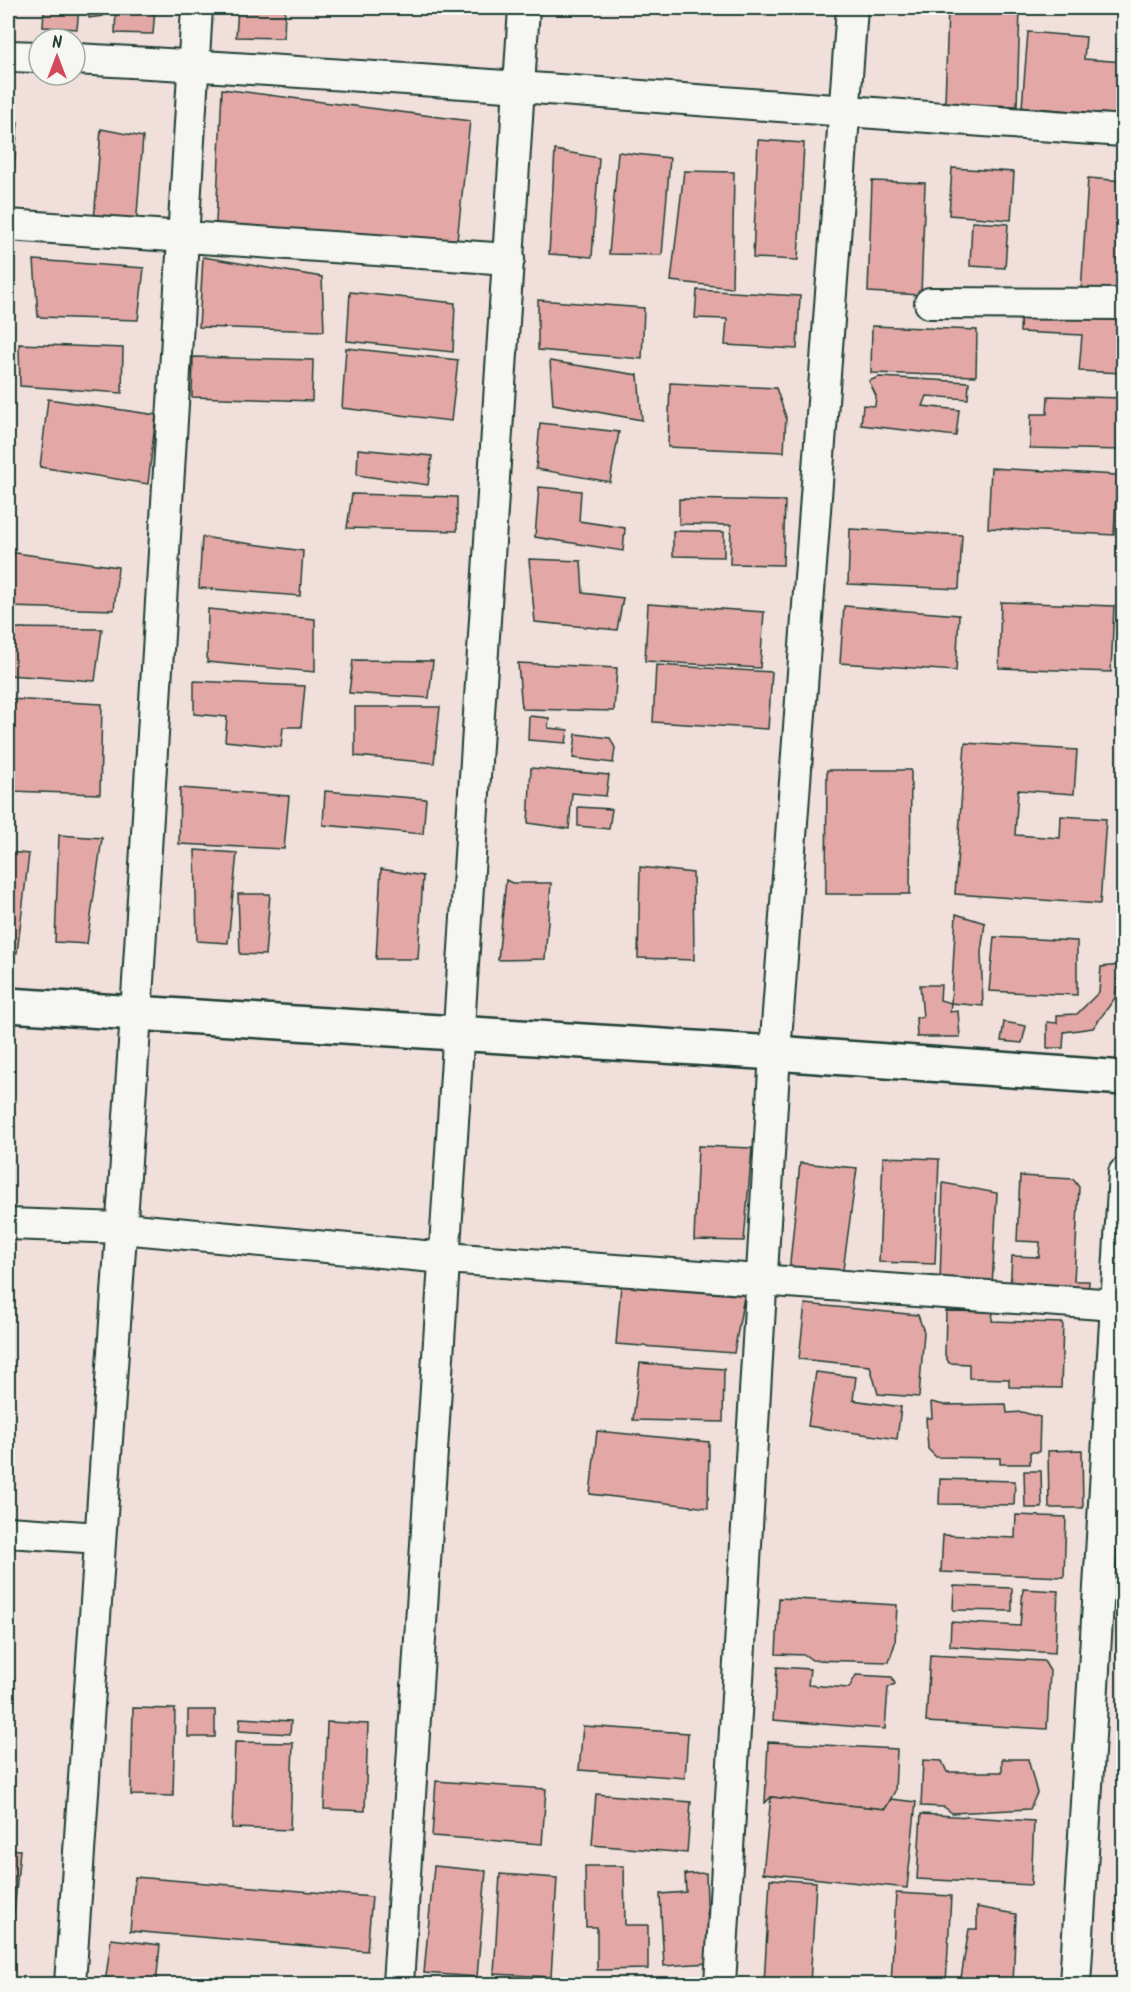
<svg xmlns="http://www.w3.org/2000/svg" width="1131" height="1992" viewBox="0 0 1131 1992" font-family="Kalam,sans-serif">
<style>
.building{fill:#e3a8a5;stroke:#1f3d34;stroke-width:1.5}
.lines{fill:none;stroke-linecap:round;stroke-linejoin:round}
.street-casing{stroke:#1f3d34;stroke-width:34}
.secondary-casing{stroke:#1f3d34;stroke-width:38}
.street{stroke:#f6f6f2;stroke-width:30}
.secondary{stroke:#f6f6f2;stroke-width:33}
</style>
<rect width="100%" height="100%" fill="#f0dfdb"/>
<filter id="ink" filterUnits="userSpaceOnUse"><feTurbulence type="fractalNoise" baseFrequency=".0167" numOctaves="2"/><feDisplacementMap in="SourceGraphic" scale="12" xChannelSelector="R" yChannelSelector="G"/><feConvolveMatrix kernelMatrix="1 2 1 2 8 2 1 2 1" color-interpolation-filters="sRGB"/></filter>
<g filter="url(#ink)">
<g class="building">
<polygon points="8,8 15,8 12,33 8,33"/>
<polygon points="44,8 79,8 77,29 43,27"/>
<polygon points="88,8 103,8 103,16 89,18"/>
<polygon points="116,8 155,8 153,34 115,33"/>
<polygon points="238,8 285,8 284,38 236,37"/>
<polygon points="948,8 1020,8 1017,106 945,103"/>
<polygon points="1028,32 1086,37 1084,59 1124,62 1124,115 1022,107"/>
<polygon points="222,89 470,121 457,241 216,223"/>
<polygon points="8,120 18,122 11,200 8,200"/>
<polygon points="101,129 143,137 136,227 94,221"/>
<polygon points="758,140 804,143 798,260 753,258"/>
<polygon points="555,150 599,158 592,257 549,254"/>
<polygon points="618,152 670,158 662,255 609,254"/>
<polygon points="952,168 1014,172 1011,220 949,215"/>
<polygon points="684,171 734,172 732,288 671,281"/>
<polygon points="1088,178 1124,181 1124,295 1081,293"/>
<polygon points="872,181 925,183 921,295 868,292"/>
<polygon points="972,222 1008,224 1005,268 970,266"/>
<polygon points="203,257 322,277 324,331 199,327"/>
<polygon points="34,260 144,268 138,320 38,317"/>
<polygon points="697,290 800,296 797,349 725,345 727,319 695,318"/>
<polygon points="350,292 455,303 453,352 347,341"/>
<polygon points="538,300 644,308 642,359 538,350"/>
<polygon points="1021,306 1124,311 1124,373 1079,371 1082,335 1020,332"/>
<polygon points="872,326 977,330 976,376 871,373"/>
<polygon points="19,344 123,348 122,393 20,386"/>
<polygon points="346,348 458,360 451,421 342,408"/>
<polygon points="193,357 313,360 312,401 192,397"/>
<polygon points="550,361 638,375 642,420 553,404"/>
<polygon points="879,377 969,382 968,399 927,396 923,406 959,410 956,436 861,425 863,405 875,406 876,396 869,381"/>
<polygon points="670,383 776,388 786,417 784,452 668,447"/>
<polygon points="1048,396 1124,398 1124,450 1030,448 1031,414 1047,414"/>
<polygon points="48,399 156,415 148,484 40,467"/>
<polygon points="540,423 619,432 610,482 536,469"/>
<polygon points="358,449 432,456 428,485 357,475"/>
<polygon points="991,468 1117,475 1114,535 988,528"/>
<polygon points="539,487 581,491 579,521 625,528 623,551 535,537"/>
<polygon points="352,494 457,497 457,531 347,528"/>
<polygon points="679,499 785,501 783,565 730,564 731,525 679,524"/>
<polygon points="850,529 962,535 959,589 848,584"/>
<polygon points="673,531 724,532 724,557 673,556"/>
<polygon points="202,537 303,551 300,596 199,588"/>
<polygon points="8,552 118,567 114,610 8,607"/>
<polygon points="529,559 581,561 583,593 623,598 617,630 535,622"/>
<polygon points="1001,602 1114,606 1111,672 999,668"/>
<polygon points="648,604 764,612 760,668 645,661"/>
<polygon points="844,606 959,615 956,671 840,663"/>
<polygon points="208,609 315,619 315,672 207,662"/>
<polygon points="8,628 102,629 95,681 8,675"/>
<polygon points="353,660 433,661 429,698 349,693"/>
<polygon points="518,663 617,668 614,711 522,709"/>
<polygon points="656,665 772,672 768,729 653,722"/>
<polygon points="194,681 305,686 301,727 283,727 281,747 225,741 227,717 194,714"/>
<polygon points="8,699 102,704 100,794 8,791"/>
<polygon points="355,707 440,707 434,763 355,756"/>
<polygon points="529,716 549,718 548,728 568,730 566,743 528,740"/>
<polygon points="576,734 610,738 615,748 613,763 573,758"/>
<polygon points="965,743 1077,750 1074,794 1018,790 1015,835 1060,838 1061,816 1106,819 1100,904 955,894"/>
<polygon points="531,768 609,775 606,796 572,793 569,829 528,823"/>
<polygon points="827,770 911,770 910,894 826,894"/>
<polygon points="180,788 289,796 284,849 179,844"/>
<polygon points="325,791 426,799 423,834 323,825"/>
<polygon points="578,807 612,809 609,829 578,826"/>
<polygon points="59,835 102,838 87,944 55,942"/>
<polygon points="195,850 237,853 228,943 197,941"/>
<polygon points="8,852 29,854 17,953 8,952"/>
<polygon points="640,867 693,873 694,960 638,958"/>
<polygon points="381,869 423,876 418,959 376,959"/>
<polygon points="506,880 512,883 551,883 545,959 498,960"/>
<polygon points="238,894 270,894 265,955 240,954"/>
<polygon points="956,914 985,923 981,952 983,1006 951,1003"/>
<polygon points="994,937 1077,941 1077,995 989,991"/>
<polygon points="1120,965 1124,973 1124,978 1117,982 1115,998 1093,1028 1064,1032 1063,1048 1047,1048 1047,1022 1057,1023 1057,1015 1077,1014 1099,992 1101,967"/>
<polygon points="920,985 941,985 940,1000 951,1003 950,1012 958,1011 960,1037 917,1037 916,1018 923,1017"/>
<polygon points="1004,1022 1026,1026 1022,1043 1001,1041"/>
<polygon points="698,1146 752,1148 744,1241 694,1240"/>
<polygon points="883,1157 939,1159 935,1264 879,1262"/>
<polygon points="800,1163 857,1168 842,1277 789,1273"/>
<polygon points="1020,1176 1073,1179 1079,1187 1074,1281 1089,1281 1088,1296 1010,1292 1012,1256 1039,1257 1040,1242 1017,1241"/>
<polygon points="943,1183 997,1193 992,1286 940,1282"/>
<polygon points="621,1285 745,1291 734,1353 616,1344"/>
<polygon points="805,1304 918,1315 924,1332 919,1397 878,1394 870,1366 799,1359"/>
<polygon points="946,1311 993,1312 992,1321 1063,1323 1061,1388 1009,1387 1009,1379 969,1378 969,1364 949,1363 945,1355"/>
<polygon points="640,1363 724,1369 723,1422 633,1420"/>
<polygon points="816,1372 856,1377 853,1400 901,1407 897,1439 808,1426"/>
<polygon points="931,1402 944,1405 1006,1404 1007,1413 1022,1412 1040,1417 1039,1452 1030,1452 1030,1464 1000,1464 1000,1458 936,1457 928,1449 926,1418 932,1418"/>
<polygon points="597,1431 709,1442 708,1508 590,1494"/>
<polygon points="1082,1450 1083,1508 1049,1508 1048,1451"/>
<polygon points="1024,1471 1041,1471 1042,1508 1025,1508"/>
<polygon points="940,1479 1015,1481 1014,1505 939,1504"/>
<polygon points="1016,1515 1066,1517 1064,1577 941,1572 943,1535 1015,1538"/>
<polygon points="954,1586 1012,1588 1012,1611 953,1610"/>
<polygon points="1023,1589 1058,1591 1055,1653 950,1646 951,1622 1020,1626"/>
<polygon points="779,1598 897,1605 895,1643 889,1662 812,1660 805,1655 776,1654"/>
<polygon points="930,1655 1044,1661 1050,1671 1047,1729 926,1722"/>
<polygon points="777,1667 810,1669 808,1685 849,1688 856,1675 892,1677 895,1684 888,1688 885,1729 773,1720"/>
<polygon points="133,1708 175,1709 173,1796 131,1795"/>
<rect x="188" y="1710" width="27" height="27"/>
<polygon points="240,1718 291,1721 290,1734 239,1731"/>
<polygon points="327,1722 368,1724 365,1811 324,1809"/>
<polygon points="583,1726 688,1733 685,1778 579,1770"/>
<polygon points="235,1742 293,1743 290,1830 232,1828"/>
<polygon points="768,1742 897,1749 895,1791 885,1809 771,1797 765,1803"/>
<polygon points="1002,1759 1028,1759 1037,1793 1030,1809 952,1813 944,1807 921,1806 923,1760 942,1761 947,1772 1002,1772"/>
<polygon points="436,1781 546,1789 542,1844 432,1836"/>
<polygon points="596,1794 691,1802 687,1853 592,1845"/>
<polygon points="771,1797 885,1809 891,1799 916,1802 907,1888 763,1873"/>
<polygon points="921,1814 1034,1821 1031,1885 917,1879"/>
<polygon points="8,1849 20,1850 11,1945 8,1944"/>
<polygon points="434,1866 486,1871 477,1977 424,1973"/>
<polygon points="585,1866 624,1866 625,1925 648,1925 648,1969 597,1970 597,1927 586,1927"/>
<polygon points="706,1873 709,1963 664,1966 660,1894 686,1892 685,1874"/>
<polygon points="500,1874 557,1878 551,1977 494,1974"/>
<polygon points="135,1877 372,1897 367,1951 130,1931"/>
<polygon points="770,1879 816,1882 810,1984 764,1984"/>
<polygon points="896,1893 951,1896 946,1984 891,1984"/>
<polygon points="977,1907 1016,1914 1013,1984 960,1984 969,1929 977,1929"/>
<polygon points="111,1939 160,1945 156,1984 105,1984"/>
</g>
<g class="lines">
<defs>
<g id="street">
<polyline points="8,56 39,57"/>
<path d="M75,59C425,77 774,107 1124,131"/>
<polyline points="8,225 509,259"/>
<polyline points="930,303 1124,304"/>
<polyline points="8,1224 122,1228 445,1258 1116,1305"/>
<polyline points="8,1532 100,1538"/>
<polyline points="70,1984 136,1014 197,8"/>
<polyline points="398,1984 524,8"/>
<polyline points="720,1984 775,1053 852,8"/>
<polyline points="1075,1984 1124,1173"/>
</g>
<polyline id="secondary" points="8,1005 775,1053 1124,1078"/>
</defs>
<use href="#street" class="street-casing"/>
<use href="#secondary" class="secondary-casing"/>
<use href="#street" class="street"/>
<use href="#secondary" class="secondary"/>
</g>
</g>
<rect width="1131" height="1992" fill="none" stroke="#f6f6f2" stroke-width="30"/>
<rect x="15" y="15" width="1101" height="1962" fill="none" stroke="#1f3d34" stroke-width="2" filter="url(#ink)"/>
<g transform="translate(57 57)"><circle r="28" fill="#f6f6f2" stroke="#a0aca6" stroke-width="1.5"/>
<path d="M0-4.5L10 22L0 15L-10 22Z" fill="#d1495b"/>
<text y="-9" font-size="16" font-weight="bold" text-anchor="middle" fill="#1f3d34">N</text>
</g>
</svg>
